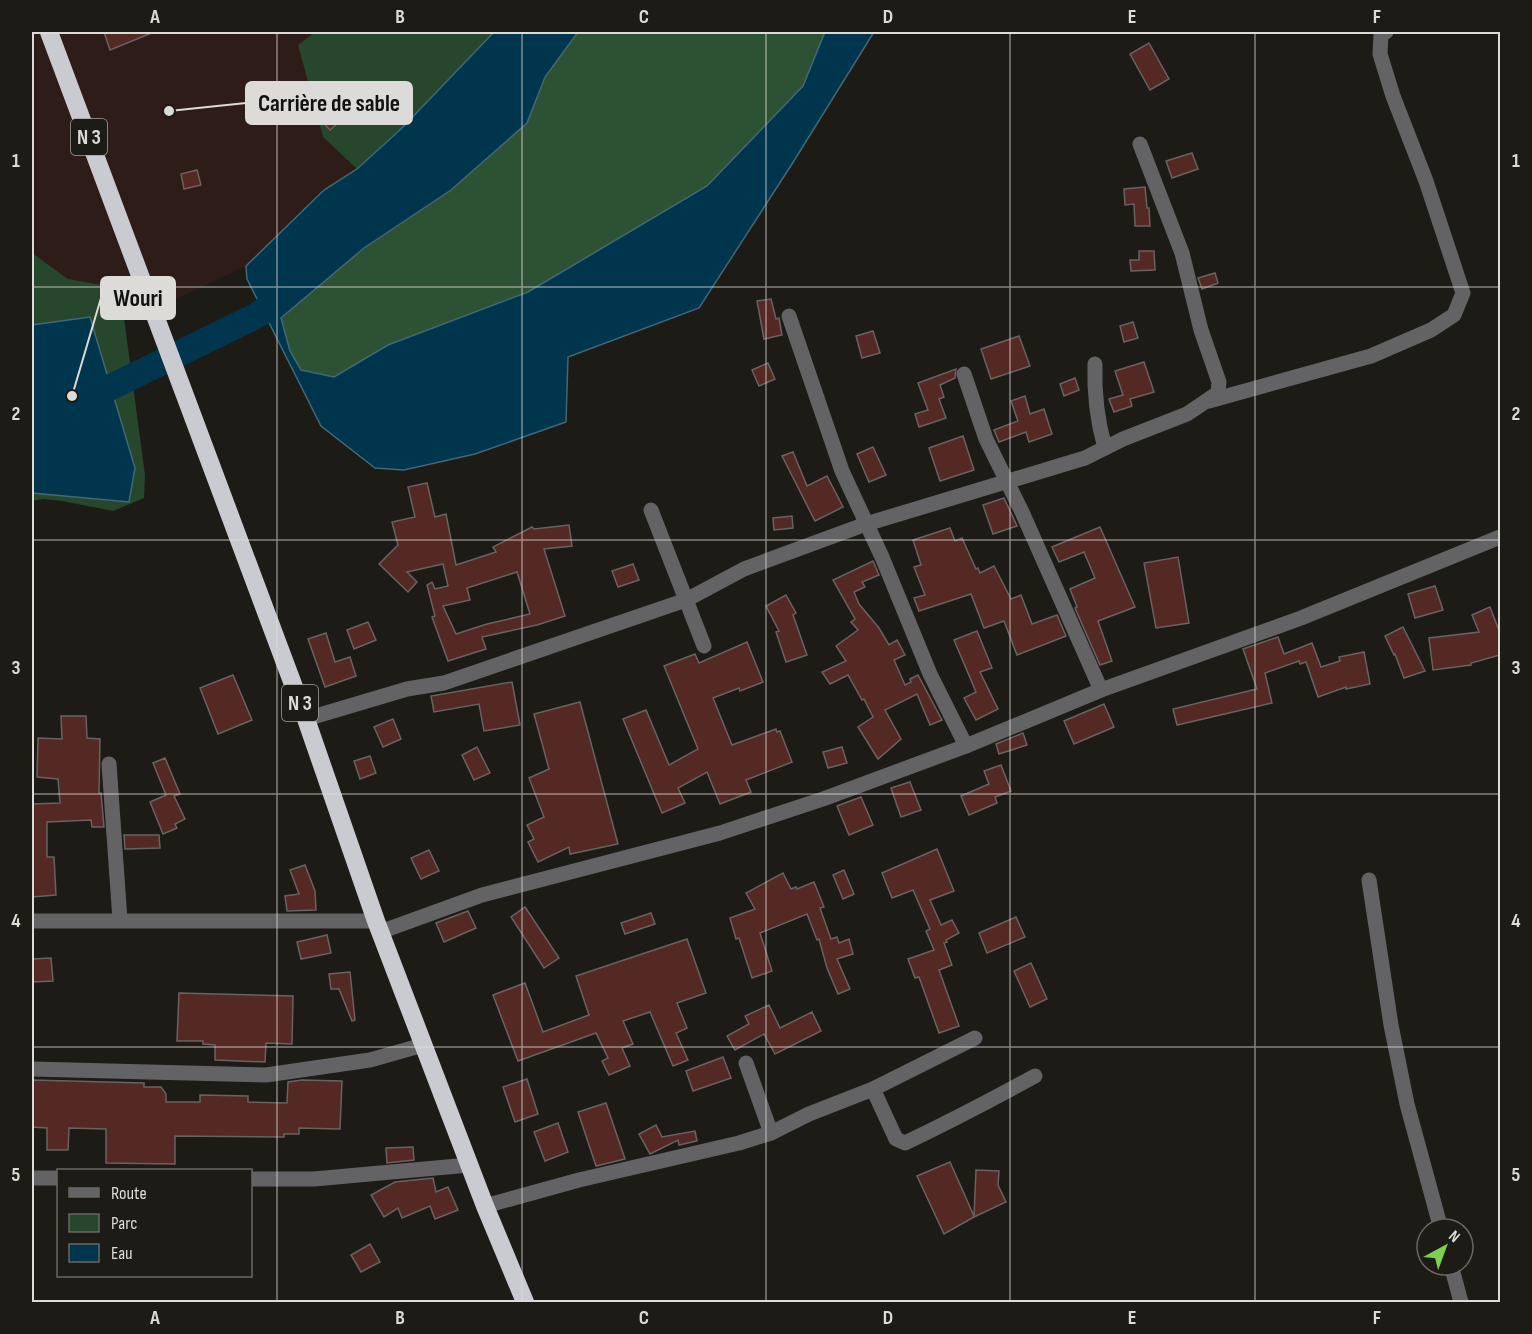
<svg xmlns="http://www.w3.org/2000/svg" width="1532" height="1334" viewBox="0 0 1532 1334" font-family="'Sofia Sans Condensed',sans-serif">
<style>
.industrial{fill:#2e1c18}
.green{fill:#27472c}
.forest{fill:#2d5233}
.water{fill:#00364d;stroke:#426877;stroke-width:1.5}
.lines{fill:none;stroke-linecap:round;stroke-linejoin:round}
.river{stroke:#00364d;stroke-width:26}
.building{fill:#542823;stroke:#6a6261;stroke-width:1.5;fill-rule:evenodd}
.minor{stroke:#636366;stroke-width:15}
.highway{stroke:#cacbd1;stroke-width:18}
.grid{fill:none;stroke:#dcdbd8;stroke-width:1.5;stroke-opacity:0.55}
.labels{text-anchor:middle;stroke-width:4.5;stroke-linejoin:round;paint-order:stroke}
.shield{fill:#1c1b16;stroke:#a2a19e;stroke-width:1.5}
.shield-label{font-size:21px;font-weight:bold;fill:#dcdbd8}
.leader{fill:none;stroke:#dcdbd8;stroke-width:2}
.callout-dot{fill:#dcdbd8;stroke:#1c1b16;stroke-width:2}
.callout{fill:#dcdbd8;stroke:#dcdbd8;stroke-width:2}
.callout-label{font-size:24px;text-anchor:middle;font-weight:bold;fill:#111}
.neatline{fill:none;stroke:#dcdbd8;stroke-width:2}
.grid-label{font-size:20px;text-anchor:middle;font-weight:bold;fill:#dcdbd8}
</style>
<rect width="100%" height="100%" fill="#1c1b16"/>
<polygon class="industrial" points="32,32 315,32 298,45 323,137 357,169 324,190 246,266 174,300 120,288 68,279 32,253"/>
<g class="green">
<polygon points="315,32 494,32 402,128 357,169 323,137 298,45"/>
<polygon points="32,253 68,279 120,288 145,475 144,498 113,511 62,501 43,499 32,501"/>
</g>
<polygon class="forest" points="578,32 825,32 803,86 707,186 528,292 388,345 334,377 301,370 290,351 281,318 364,248 451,190 527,123 545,77"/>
<g class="water">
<polygon points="494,32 578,32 545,77 527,123 451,190 364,248 281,318 290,351 301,370 334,377 388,345 528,292 707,186 803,86 825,32 874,32 792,164 699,308 568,357 566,422 475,454 404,470 375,468 321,426 247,279 246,266 324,190 357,169 402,128"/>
<polygon points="90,317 135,468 129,502 32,493 32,325"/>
</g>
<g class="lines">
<polyline class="river" points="107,389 258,315 291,289"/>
</g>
<g class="building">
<polygon points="104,32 154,32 110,50"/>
<polygon points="1149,43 1169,79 1150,90 1130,54"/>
<polygon points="340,103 349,113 330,130 321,120"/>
<polygon points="1192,153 1198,169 1172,178 1166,161"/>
<polygon points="197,170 201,185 184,189 181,174"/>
<polygon points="1145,187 1147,208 1149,208 1150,226 1135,226 1134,204 1125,205 1124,189"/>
<polygon points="1139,251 1154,251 1155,270 1131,271 1130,260 1139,260"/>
<polygon points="1215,273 1218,283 1202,289 1198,278"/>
<polygon points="771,299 776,319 779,318 782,335 764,339 757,301"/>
<polygon points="1133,322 1138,338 1124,342 1120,326"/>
<polygon points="873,331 880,353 862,358 856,336"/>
<polygon points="1019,336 1030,366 991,379 981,349"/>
<polygon points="1144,362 1154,392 1130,399 1132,406 1114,412 1109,399 1123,395 1115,371"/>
<polygon points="768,363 775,379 759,386 752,370"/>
<polygon points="956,369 955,378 940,385 944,397 939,399 946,418 919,427 915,414 928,410 918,383"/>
<polygon points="1075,378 1079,390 1064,396 1060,384"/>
<polygon points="1025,396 1030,414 1044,409 1052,434 1029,442 1026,432 999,442 994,430 1018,421 1011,401"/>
<polygon points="963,436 974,470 940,481 929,448"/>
<polygon points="873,447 886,475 869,482 857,454"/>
<polygon points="793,452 807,486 827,476 843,507 815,521 782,456"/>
<path d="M427,483L435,517L446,514L456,565L496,552L493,547L532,527L534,529L569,525L572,546L544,549L565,616L537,625L482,637L486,649L448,661L432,617L435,616L427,585L432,582L435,589L448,586L443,564L407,572L417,582L408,592L379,564L398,545L392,522L415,517L408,487ZM517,572L530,614L487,624L456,634L443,606L470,600L467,588Z"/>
<polygon points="1004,498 1017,526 993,534 983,505"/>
<polygon points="792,516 793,528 774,530 773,518"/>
<polygon points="1100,527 1135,607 1098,621 1112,661 1100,665 1075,608 1077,607 1070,589 1095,578 1084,552 1059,562 1052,547"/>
<polygon points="950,528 955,541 962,538 976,569 978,568 980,573 994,566 1011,599 1021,595 1032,624 1057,615 1066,636 1017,655 1004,621 984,628 971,594 919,611 914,598 925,595 914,567 921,565 913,540"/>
<polygon points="1178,557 1189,623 1156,628 1144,563"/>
<polygon points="873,561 879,575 862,582 865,587 854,592 859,604 879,628 889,645 897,640 905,655 894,660 905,685 911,682 910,679 918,675 942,720 930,725 917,694 885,710 901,739 878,759 858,727 873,717 864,699 862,700 848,675 830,684 822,672 846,661 836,646 858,630 851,622 855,619 833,580"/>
<polygon points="633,564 639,580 618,587 612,571"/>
<polygon points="1435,586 1443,610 1415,618 1408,594"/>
<polygon points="786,595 796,613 793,615 807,655 786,662 776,632 779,631 766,606"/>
<polygon points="1490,607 1500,633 1500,655 1471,663 1471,665 1433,670 1429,638 1479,632 1472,615"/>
<polygon points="368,622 376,640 354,649 347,630"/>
<polygon points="1403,627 1425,671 1404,678 1395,654 1394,655 1385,636"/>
<polygon points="977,631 992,668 980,672 998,709 976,720 964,698 976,692 954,640"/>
<polygon points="326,633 335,662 350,657 356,676 325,687 308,639"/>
<polygon points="1278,637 1284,654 1312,643 1321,667 1340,661 1339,657 1364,652 1370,684 1346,689 1346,687 1318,697 1306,662 1300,664 1299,661 1265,673 1272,703 1177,725 1173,709 1257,689 1243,649"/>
<polygon points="747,642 763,682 740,691 739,688 713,698 732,745 776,729 777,732 780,731 792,762 746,780 751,792 720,804 707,772 678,788 685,803 662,813 623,719 646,710 669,765 698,749 664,666 695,654 699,663"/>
<polygon points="233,675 252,720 218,734 200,688"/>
<polygon points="512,682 520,725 484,731 479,704 434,712 431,696"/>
<polygon points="580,702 618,844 570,854 569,847 538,862 528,842 534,839 527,825 544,817 529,778 549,769 534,714"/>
<polygon points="1104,704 1114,727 1074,744 1064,721"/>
<polygon points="61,716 86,716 87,738 100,739 99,793 101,793 104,827 92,827 91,820 47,822 47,857 54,857 56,895 32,897 32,804 60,803 58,779 37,777 38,738 62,739"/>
<polygon points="393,719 401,739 383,747 374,727"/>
<polygon points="1023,733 1027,745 999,754 996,744"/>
<polygon points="477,747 490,773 474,780 462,755"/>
<polygon points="842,747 847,763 828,768 823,752"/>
<polygon points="370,756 376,773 360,779 354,761"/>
<polygon points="165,758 180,794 174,796 185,819 175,824 177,828 163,834 150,802 166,795 153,763"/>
<polygon points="1001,765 1011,791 995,797 997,803 969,815 961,796 989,784 984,771"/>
<polygon points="910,782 921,810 901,817 891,788"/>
<polygon points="861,797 873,825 849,835 837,806"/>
<polygon points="124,835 159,835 160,848 125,849"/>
<polygon points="937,849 954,891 930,900 941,925 952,920 959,933 946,940 947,942 944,943 952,965 939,970 959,1026 939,1033 919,977 915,978 908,959 934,950 926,931 930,929 913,890 892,898 882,873"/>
<polygon points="429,850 439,871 421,879 411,858"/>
<polygon points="305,865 315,891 316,910 287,911 285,896 299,894 290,870"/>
<polygon points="844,870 854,894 843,899 833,875"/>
<polygon points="783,873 791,889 796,887 797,889 814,882 824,907 820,908 831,939 837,937 839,943 849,939 853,954 837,959 850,989 838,994 827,968 819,939 817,940 807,914 760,933 772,971 752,978 739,938 736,939 730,918 755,909 746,893"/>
<polygon points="525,907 559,958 544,968 511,917"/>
<polygon points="468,911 476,928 444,942 436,923"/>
<polygon points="651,913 655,924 625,934 621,923"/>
<polygon points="1016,917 1025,937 987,953 979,933"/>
<polygon points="327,935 331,953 301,959 297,942"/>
<polygon points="687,939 706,993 677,1003 687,1028 676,1033 688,1060 673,1066 650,1012 623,1021 633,1044 622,1048 630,1066 609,1075 602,1061 608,1058 596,1033 518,1061 493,995 525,983 543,1032 589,1015 576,976"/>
<polygon points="51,958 53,981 32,982 32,959"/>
<polygon points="1031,963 1047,999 1030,1007 1014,971"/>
<polygon points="350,972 355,1020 352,1021 339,989 331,989 329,974"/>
<polygon points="179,993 293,996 292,1044 266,1043 265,1062 215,1060 215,1045 203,1044 203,1041 177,1041"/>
<polygon points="769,1005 780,1028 812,1012 821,1031 775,1054 764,1034 735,1050 727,1036 749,1024 745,1016"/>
<polygon points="723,1057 731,1078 693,1091 686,1071"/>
<polygon points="527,1079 538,1114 515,1122 503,1087"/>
<polygon points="32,1080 144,1083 144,1087 161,1087 166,1094 166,1102 200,1102 200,1095 248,1096 248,1102 287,1103 288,1082 302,1080 342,1081 340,1129 299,1128 299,1134 284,1134 284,1137 175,1136 175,1164 106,1163 106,1129 69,1128 68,1150 47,1150 47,1128 32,1127"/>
<polygon points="606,1103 625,1159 596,1166 578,1112"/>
<polygon points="558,1123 568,1152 545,1161 534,1132"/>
<polygon points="656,1125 662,1137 695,1131 697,1141 679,1145 678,1140 650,1154 639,1134"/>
<polygon points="413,1147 414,1160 387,1163 386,1148"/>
<polygon points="950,1162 974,1216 976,1170 999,1171 998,1185 1006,1202 974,1217 944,1234 917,1176"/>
<polygon points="433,1178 436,1192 448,1187 458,1210 435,1219 430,1206 402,1218 398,1208 384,1217 371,1195 395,1182"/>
<polygon points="370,1244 380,1262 361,1272 351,1255"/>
</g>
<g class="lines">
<g class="minor">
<polyline points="789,316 842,471 882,557 930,674 966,746"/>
<path d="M1095,364C1094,393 1097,420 1105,448"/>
<polyline points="964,374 986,439 1022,512 1101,690"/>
<polyline points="1209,401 1371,356 1431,330 1454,315 1463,293 1426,181 1393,96 1380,54 1381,34 1386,32"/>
<polyline points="651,510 704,646"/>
<polyline points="306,719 407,689 444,683 686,600 744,569 866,524 1085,458 1123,439 1187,414 1218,393 1219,382 1201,330 1182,253 1140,144"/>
<polyline points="109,764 120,920"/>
<polyline points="1369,880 1391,1025 1407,1104 1441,1229"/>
<polyline points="32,921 376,921"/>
<polyline points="380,932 482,895 720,833 823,799 966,746 1101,690 1301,618 1500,537"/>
<polyline points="746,1063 771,1133"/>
<polyline points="32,1069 266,1075 370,1060 423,1045"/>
<path d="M873,1089L896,1139L905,1143C949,1122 993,1099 1035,1076"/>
<polyline points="32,1178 58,1178"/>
<polyline points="250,1179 314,1179 469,1165"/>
<polyline points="485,1206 579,1180 739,1143 771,1133 809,1114 873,1089 975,1038"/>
<polyline points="1451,1265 1461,1302"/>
</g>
<polyline class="highway" points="49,32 306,719 376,921 485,1206 525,1302"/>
</g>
<path class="grid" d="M277,32V1302M522,32V1302M766,32V1302M1010,32V1302M1255,32V1302M32,287H1500M32,540H1500M32,794H1500M32,1047H1500"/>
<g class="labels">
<g class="shield">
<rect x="71" y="119" width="36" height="36" rx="4.5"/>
<rect x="282" y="685" width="36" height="36" rx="4.5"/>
</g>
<g class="shield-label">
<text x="89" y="144">N 3</text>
<text x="300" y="710">N 3</text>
</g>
</g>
<path class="leader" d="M169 111L246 103M72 396L101 298"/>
<g class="callout-dot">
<circle cx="169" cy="111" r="6"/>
<circle cx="72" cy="396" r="6"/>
</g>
<g class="callout">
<rect x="246" y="82" width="166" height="42" rx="6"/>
<rect x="101" y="277" width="74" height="42" rx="6"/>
</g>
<g class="callout-label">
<text x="329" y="111">Carrière de sable</text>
<text x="138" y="306">Wouri</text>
</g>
<rect width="1532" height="1334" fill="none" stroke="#1c1b16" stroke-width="66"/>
<rect x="57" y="1169" width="195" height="108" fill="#1c1b16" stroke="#696864" stroke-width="1.5"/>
<rect x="69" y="1188" width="30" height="9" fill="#636366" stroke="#696864" stroke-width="1.5"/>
<text x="111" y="1199" font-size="18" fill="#dcdbd8">Route</text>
<rect x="69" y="1214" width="30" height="18" fill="#27472c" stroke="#696864" stroke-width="1.5"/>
<text x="111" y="1229" font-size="18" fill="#dcdbd8">Parc</text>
<rect x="69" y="1244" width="30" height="18" fill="#00364d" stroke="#696864" stroke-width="1.5"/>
<text x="111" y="1259" font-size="18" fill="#dcdbd8">Eau</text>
<g transform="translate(1445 1247) rotate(41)"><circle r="28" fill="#1c1b16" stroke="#696864" stroke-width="1.5"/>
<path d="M0-4.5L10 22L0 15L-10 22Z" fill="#7ed053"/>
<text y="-9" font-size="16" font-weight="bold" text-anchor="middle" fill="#dcdbd8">N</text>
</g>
<rect x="33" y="33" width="1466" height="1268" class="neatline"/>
<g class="grid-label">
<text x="155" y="23">A</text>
<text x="400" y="23">B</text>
<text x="644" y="23">C</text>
<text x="888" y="23">D</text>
<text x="1132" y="23">E</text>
<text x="1377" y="23">F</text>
<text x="16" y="167">1</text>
<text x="1516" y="167">1</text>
<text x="16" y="420">2</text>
<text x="1516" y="420">2</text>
<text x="16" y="674">3</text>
<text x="1516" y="674">3</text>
<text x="16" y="927">4</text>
<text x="1516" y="927">4</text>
<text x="16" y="1181">5</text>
<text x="1516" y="1181">5</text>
<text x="155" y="1324">A</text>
<text x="400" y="1324">B</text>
<text x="644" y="1324">C</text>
<text x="888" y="1324">D</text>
<text x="1132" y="1324">E</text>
<text x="1377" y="1324">F</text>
</g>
</svg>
